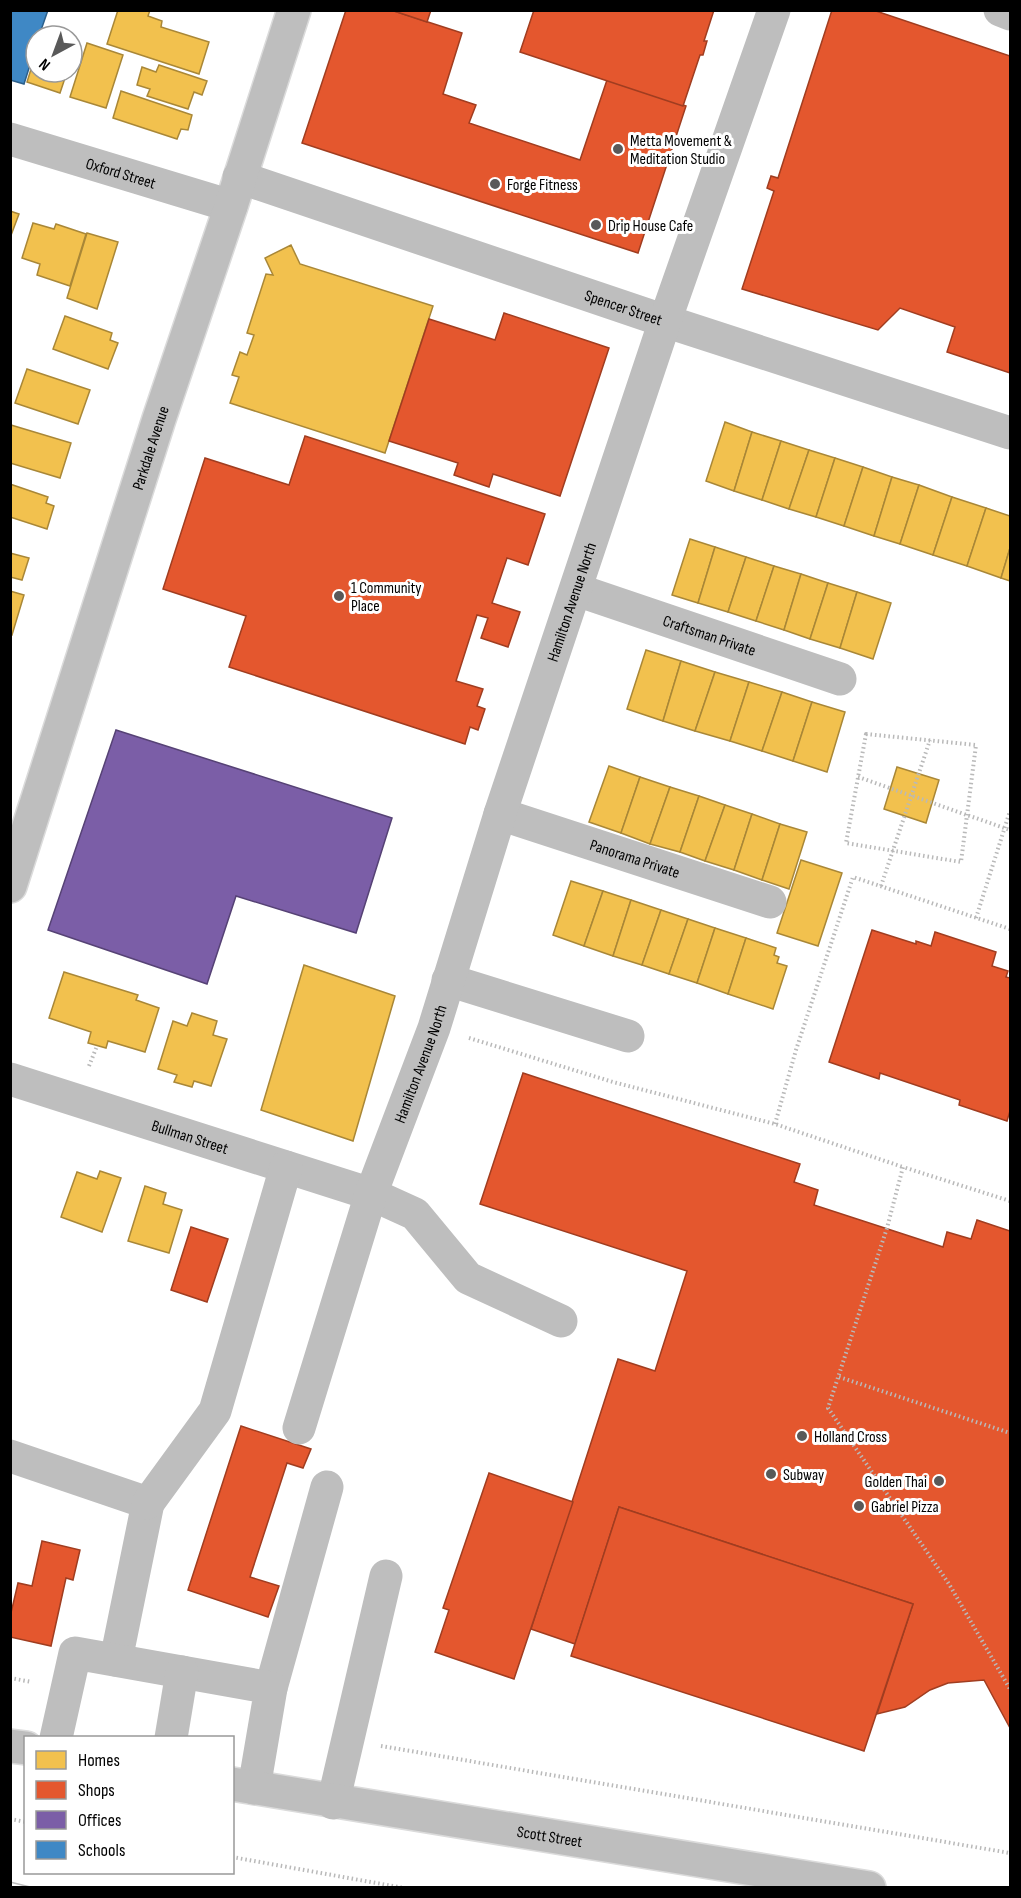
<svg xmlns="http://www.w3.org/2000/svg" width="1021" height="1898" viewBox="0 0 1021 1898" font-family="'Sofia Sans Condensed',sans-serif">
<style>
.homes{fill:#f2c14e;stroke:#a98737;stroke-width:1.5}
.shops{fill:#e4572e;stroke:#a03d20;stroke-width:1.5}
.offices{fill:#7b5ea7;stroke:#564275;stroke-width:1.5}
.schools{fill:#3f88c5;stroke:#2c5f8a;stroke-width:1.5}
.lines{fill:none;stroke-linecap:round;stroke-linejoin:round}
.major-casing{stroke:#dbdbdb;stroke-width:36}
.path{stroke:#b9b9b9;stroke-width:4;stroke-dasharray:1.5 3;stroke-linecap:butt}
.minor{stroke:#bebebe;stroke-width:33}
.major{stroke:#bebebe;stroke-width:33}
.tram{stroke:#bebebe;stroke-width:1.5}
.poi-dot{fill:#595959;stroke:#fff;stroke-width:2}
.labels{text-anchor:middle;stroke-width:6;stroke-linejoin:round;paint-order:stroke}
.poi-label{font-size:16px;fill:#000;stroke:#fff;text-anchor:start}
.street-label{font-size:16px;fill:#000;stroke:#fff}
</style>
<rect width="100%" height="100%" fill="#fff"/>
<g class="homes">
<polygon points="118,10 150,10 148,16 162,21 161,27 209,42 199,74 107,44"/>
<polygon points="43,30 64,36 41,36"/>
<polygon points="87,43 123,55 106,108 70,97"/>
<polygon points="36,53 36,72 67,72 60,93 27,82"/>
<polygon points="159,65 207,81 202,95 194,92 188,109 147,96 150,89 137,85 142,67 156,72"/>
<polygon points="121,91 192,115 188,130 181,129 177,139 113,118"/>
<polygon points="10,211 19,214 10,238"/>
<polygon points="33,223 54,229 56,224 86,234 70,286 37,275 40,264 22,258"/>
<polygon points="87,233 118,242 97,309 67,298"/>
<polygon points="291,245 300,264 433,306 385,453 230,403 239,377 232,375 240,352 247,355 254,335 247,333 266,274 273,275 265,258"/>
<polygon points="65,316 112,333 110,340 118,343 108,369 53,349"/>
<polygon points="27,369 90,390 78,424 15,403"/>
<polygon points="725,422 752,432 734,491 706,481"/>
<polygon points="11,425 71,443 60,478 10,463"/>
<polygon points="752,432 781,441 762,500 734,491"/>
<polygon points="781,441 809,450 789,509 762,500"/>
<polygon points="809,450 835,458 816,517 789,509"/>
<polygon points="835,458 863,467 844,526 816,517"/>
<polygon points="863,467 892,477 874,536 844,526"/>
<polygon points="892,477 919,485 900,544 874,536"/>
<polygon points="10,484 48,497 46,503 54,506 47,529 10,517"/>
<polygon points="919,485 952,497 933,555 900,544"/>
<polygon points="952,497 986,508 967,566 933,555"/>
<polygon points="986,508 1010,516 1010,548 1001,578 967,566"/>
<polygon points="690,539 715,547 698,603 672,595"/>
<polygon points="715,547 746,557 728,612 698,603"/>
<polygon points="1010,548 1010,581 1001,578"/>
<polygon points="10,553 29,558 22,580 10,577"/>
<polygon points="746,557 774,566 756,621 728,612"/>
<polygon points="774,566 801,574 784,630 756,621"/>
<polygon points="801,574 828,583 810,639 784,630"/>
<polygon points="828,583 857,592 840,648 810,639"/>
<polygon points="10,591 24,595 12,635 10,634"/>
<polygon points="857,592 891,603 873,659 840,648"/>
<polygon points="646,650 681,661 663,721 627,709"/>
<polygon points="681,661 715,672 695,731 663,721"/>
<polygon points="715,672 749,682 730,741 695,731"/>
<polygon points="749,682 782,692 762,751 730,741"/>
<polygon points="782,692 812,702 793,761 762,751"/>
<polygon points="812,702 845,712 827,772 793,761"/>
<polygon points="609,766 640,777 621,833 589,822"/>
<polygon points="897,767 939,780 926,823 884,809"/>
<polygon points="640,777 670,787 650,844 621,833"/>
<polygon points="670,787 699,796 680,852 650,844"/>
<polygon points="699,796 725,805 705,861 680,852"/>
<polygon points="725,805 752,814 734,870 705,861"/>
<polygon points="752,814 780,824 762,880 734,870"/>
<polygon points="780,824 807,832 789,889 762,880"/>
<polygon points="801,860 842,873 818,946 777,933"/>
<polygon points="571,881 603,891 584,946 553,935"/>
<polygon points="603,891 631,900 613,956 584,946"/>
<polygon points="631,900 661,910 642,965 613,956"/>
<polygon points="661,910 688,919 669,974 642,965"/>
<polygon points="688,919 715,928 697,983 669,974"/>
<polygon points="715,928 746,938 728,994 697,983"/>
<polygon points="746,938 776,948 774,955 779,957 777,963 787,966 773,1009 728,994"/>
<polygon points="304,965 395,996 353,1141 261,1110"/>
<polygon points="64,972 138,995 136,1000 159,1008 145,1052 108,1041 106,1048 88,1043 91,1032 49,1018"/>
<polygon points="192,1013 217,1021 213,1035 227,1039 211,1086 194,1081 192,1087 174,1082 177,1075 158,1069 173,1021 187,1026"/>
<polygon points="100,1171 121,1178 102,1232 61,1217 77,1172 97,1179"/>
<polygon points="145,1186 166,1193 163,1204 182,1210 169,1253 128,1241"/>
</g>
<g class="shops">
<polygon points="346,10 391,10 462,33 443,94 476,105 469,123 580,160 607,80 686,106 638,253 302,143"/>
<polygon points="391,10 431,10 427,22"/>
<polygon points="534,10 714,10 704,41 707,41 703,55 700,55 683,106 520,52"/>
<polygon points="832,10 873,10 1010,56 1010,373 947,352 955,327 900,308 878,330 742,289 774,191 767,188 771,176 778,178"/>
<polygon points="504,313 609,348 560,496 493,474 489,487 454,475 458,463 389,441 429,319 495,340"/>
<polygon points="305,436 545,514 528,565 507,558 492,603 520,612 508,647 481,638 488,618 477,615 456,681 483,689 477,706 485,709 478,730 470,727 465,744 229,667 246,616 163,589 205,458 289,485"/>
<polygon points="872,930 916,944 916,941 931,946 935,932 996,952 992,966 1008,971 1006,977 1010,978 1010,1111 1007,1121 959,1105 960,1100 880,1073 879,1079 829,1062"/>
<polygon points="523,1073 800,1164 794,1182 818,1190 814,1205 943,1247 947,1232 971,1239 977,1220 1010,1231 1010,1728 984,1680 948,1683 930,1690 905,1707 877,1714 913,1604 619,1507 575,1644 531,1629 618,1359 655,1371 687,1271 480,1204"/>
<polygon points="191,1227 228,1239 207,1302 171,1290"/>
<polygon points="241,1426 311,1449 303,1468 287,1463 250,1577 279,1586 268,1617 188,1590"/>
<polygon points="489,1473 573,1502 514,1679 435,1652 449,1610 443,1608"/>
<polygon points="619,1507 913,1604 864,1751 571,1656"/>
<polygon points="42,1541 80,1550 73,1580 66,1578 51,1646 10,1637 10,1617 18,1583 32,1586"/>
</g>
<polygon class="offices" points="116,730 392,818 356,933 236,896 207,984 48,930"/>
<polygon class="schools" points="10,10 48,10 39,36 36,36 36,46 24,84 10,80"/>
<g class="lines">
<defs>
<g id="major">
<path id="s7" d="M10,886L159,419L231,206L294,10"/>
<polyline points="10,1746 26,1748"/>
<path id="s8" d="M232,1784L869,1888"/>
</g>
</defs>
<use href="#major" class="major-casing"/>
<g class="path">
<polygon points="866,734 976,745 961,862 846,843"/>
<polyline points="858,777 1010,830"/>
<polyline points="881,886 930,740"/>
<polyline points="976,918 1010,811"/>
<polyline points="469,1038 613,1082 775,1124 903,1167"/>
<polyline points="89,1066 97,1046"/>
<polyline points="775,1124 796,1050 853,877 1010,929"/>
<polyline points="1010,1201 903,1167 887,1228 828,1408 949,1584 1010,1689"/>
<polyline points="839,1377 1010,1433"/>
<polyline points="10,1678 32,1682"/>
<polyline points="381,1746 1010,1853"/>
<polyline points="10,1819 26,1822"/>
<polyline points="232,1857 404,1888"/>
</g>
<g class="minor">
<polyline points="1000,10 1010,14"/>
<path id="s1" d="M10,139L231,206"/>
<path id="s2" d="M239,177L665,321L1010,433"/>
<path id="s3" d="M577,590L840,679"/>
<path id="s4" d="M500,814L770,902"/>
<polyline points="448,980 628,1036"/>
<path id="s5" d="M10,1079L371,1194L415,1214L468,1278L561,1321"/>
<path id="s6" d="M299,1428L371,1194L434,1028L500,814L665,321L774,10"/>
<polyline points="10,1456 148,1503 116,1660"/>
<polyline points="148,1503 215,1411 286,1167"/>
<polyline points="271,1688 327,1487"/>
<polyline points="56,1738 75,1653 271,1688 254,1788"/>
<polyline points="171,1738 182,1672"/>
<polyline points="333,1803 386,1576"/>
</g>
<use href="#major" class="major"/>
<polyline class="tram" points="10,1882 34,1888"/>
</g>
<g class="poi-dot">
<circle cx="618" cy="149" r="6"/>
<circle cx="495" cy="184" r="6"/>
<circle cx="596" cy="225" r="6"/>
<circle cx="339" cy="596" r="6"/>
<circle cx="802" cy="1436" r="6"/>
<circle cx="771" cy="1474" r="6"/>
<circle cx="939" cy="1481" r="6"/>
<circle cx="859" cy="1506" r="6"/>
</g>
<g class="labels">
<g class="poi-label">
<text x="630" y="146">Metta Movement &amp;<tspan x="630" dy="18">Meditation Studio</tspan></text>
<text x="507" y="190">Forge Fitness</text>
<text x="608" y="231">Drip House Cafe</text>
<text x="351" y="593">1 Community<tspan x="351" dy="18">Place</tspan></text>
<text x="814" y="1442">Holland Cross</text>
<text x="783" y="1480">Subway</text>
<text x="927" y="1487" text-anchor="end">Golden Thai</text>
<text x="871" y="1512">Gabriel Pizza</text>
</g>
<g class="street-label">
<text dy="6" stroke="none"><textPath href="#s1" startOffset="116">Oxford Street</textPath></text>
<text dy="6" stroke="none"><textPath href="#s2" startOffset="406">Spencer Street</textPath></text>
<text dy="6" stroke="none"><textPath href="#s7" startOffset="460">Parkdale Avenue</textPath></text>
<text dy="6" stroke="none"><textPath href="#s6" startOffset="870">Hamilton Avenue North</textPath></text>
<text dy="6" stroke="none"><textPath href="#s3" startOffset="140">Craftsman Private</textPath></text>
<text dy="6" stroke="none"><textPath href="#s4" startOffset="142">Panorama Private</textPath></text>
<text dy="6" stroke="none"><textPath href="#s6" startOffset="384">Hamilton Avenue North</textPath></text>
<text dy="6" stroke="none"><textPath href="#s5" startOffset="189">Bullman Street</textPath></text>
<text dy="6" stroke="none"><textPath href="#s8" startOffset="322">Scott Street</textPath></text>
</g>
</g>
<rect width="1021" height="1898" fill="none" stroke="#000000" stroke-width="24"/>
<rect x="24" y="1736" width="210" height="138" fill="#ffffff" stroke="#999999" stroke-width="1.5"/>
<rect x="36" y="1751" width="30" height="18" fill="#f2c14e" stroke="#999999" stroke-width="1.5"/>
<text x="78" y="1766" font-size="18" fill="#000000">Homes</text>
<rect x="36" y="1781" width="30" height="18" fill="#e4572e" stroke="#999999" stroke-width="1.5"/>
<text x="78" y="1796" font-size="18" fill="#000000">Shops</text>
<rect x="36" y="1811" width="30" height="18" fill="#7b5ea7" stroke="#999999" stroke-width="1.5"/>
<text x="78" y="1826" font-size="18" fill="#000000">Offices</text>
<rect x="36" y="1841" width="30" height="18" fill="#3f88c5" stroke="#999999" stroke-width="1.5"/>
<text x="78" y="1856" font-size="18" fill="#000000">Schools</text>
<g transform="translate(54 54) rotate(221)"><circle r="28" fill="#ffffff" stroke="#999999" stroke-width="1.5"/>
<path d="M0-4.5L10 22L0 15L-10 22Z" fill="#595959"/>
<text y="-9" font-size="16" font-weight="bold" text-anchor="middle" fill="#000000">N</text>
</g>
</svg>
